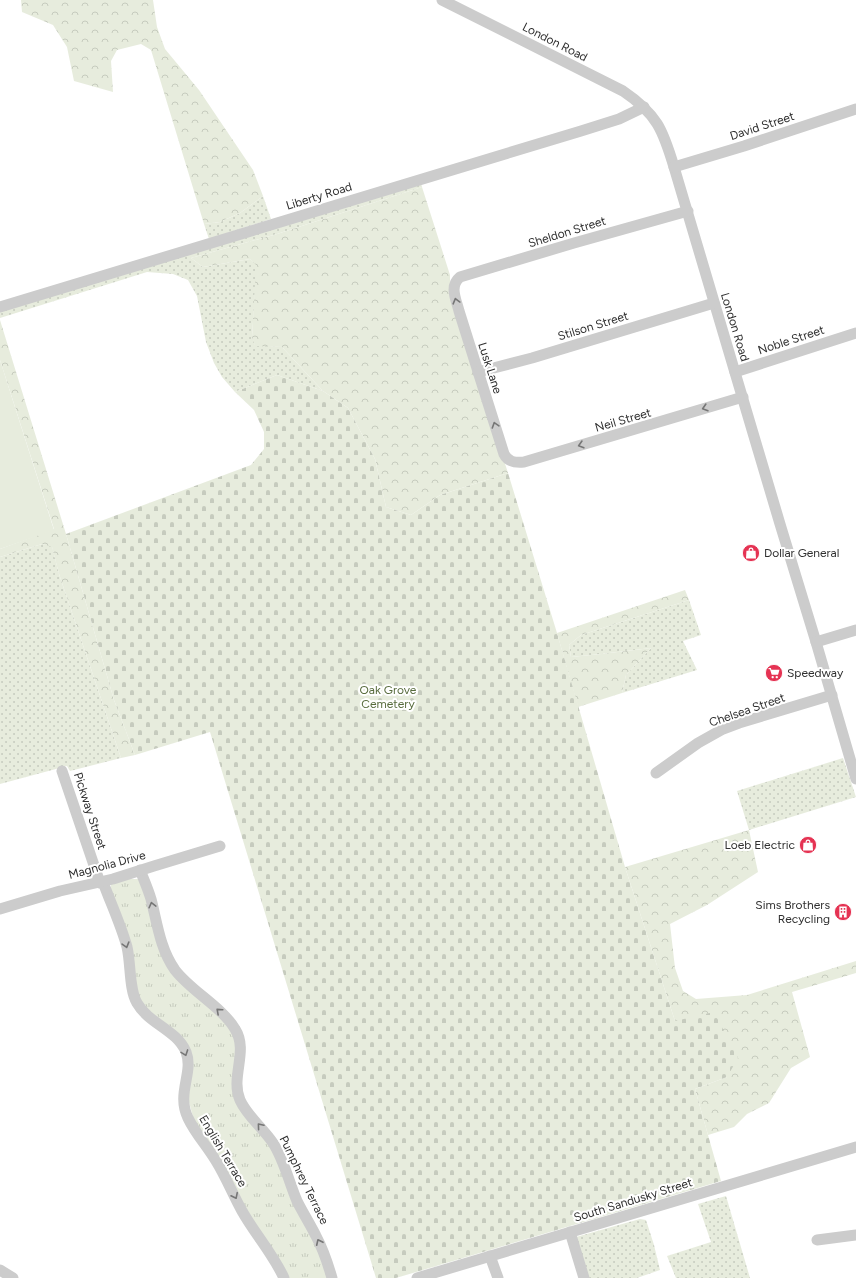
<svg xmlns="http://www.w3.org/2000/svg" width="856" height="1278" viewBox="0 0 856 1278" font-family="Figtree,sans-serif">
<style>
.grass{fill:url(#grass-dots)}
.forest{fill:url(#forest-crowns)}
.cemetery{fill:url(#cemetery-stones)}
.park{fill:url(#park-tufts)}
.pitch{fill:#e7ecdd}
.lines{fill:none;stroke-linecap:round;stroke-linejoin:round}
.minor{stroke:#ccc;stroke-width:11}
.oneway{stroke:#767676}
.labels{text-anchor:middle;stroke-width:4;stroke-linejoin:round;paint-order:stroke}
.street-label{font-size:12px;fill:#2f2f2f;stroke:#fff}
.poi-label{font-size:12px;fill:#2f2f2f;stroke:#fff;text-anchor:start}
.park-label{font-size:12px;fill:#576b3c;stroke:#fff}
</style>
<defs>
<pattern id="grass-dots" width="8" height="8" patternUnits="userSpaceOnUse"><rect width="8" height="8" fill="#e7ecdd"/><path d="M2 2h.1M6 6h.1" fill="none" stroke="#c6cbbe" stroke-width="1.8" stroke-linecap="round"/></pattern>
<pattern id="forest-crowns" width="20" height="18" patternUnits="userSpaceOnUse"><rect width="20" height="18" fill="#e7ecdd"/><path d="M2 6a3 3 0 1 1 6 0M12 15a3 3 0 1 1 6 0" fill="none" stroke="#c6cbbe"/></pattern>
<pattern id="cemetery-stones" width="16" height="16" patternUnits="userSpaceOnUse"><rect width="16" height="16" fill="#e7ecdd"/><path d="M2 7V4a2 2 0 0 1 4 0v3zM10 15v-3a2 2 0 0 1 4 0v3z" fill="#c6cbbe"/></pattern>
<pattern id="park-tufts" width="24" height="20" patternUnits="userSpaceOnUse"><rect width="24" height="20" fill="#e7ecdd"/><path d="M3 7l-1-3M5 7V3M7 7l1-3M15 17l-1-3M17 17v-4M19 17l1-3" fill="none" stroke="#c6cbbe"/></pattern>
</defs>
<rect width="100%" height="100%" fill="#fff"/>
<g class="grass">
<polygon points="421,183 422,187 277,234 191,258 203,267 250,259 257,265 252,336 255,345 282,347 323,391 277,375 235,392 222,377 214,363 206,342 197,296 188,280 173,274 147,272 0,318 0,310"/>
<polygon points="263,196 271,219 209,239 204,224 220,222 240,213"/>
<polygon points="42,544 52,546 59,574 121,758 70,771 67,766 0,784 0,557"/>
<polygon points="689,600 701,635 683,641 697,670 622,693 626,675 651,648 601,654 571,657 569,645 581,635"/>
<polygon points="843,758 856,797 749,830 737,791"/>
<polygon points="726,1196 750,1278 676,1278 667,1256 711,1242 698,1204"/>
<polygon points="640,1219 646,1220 654,1245 660,1270 637,1278 589,1278 576,1237"/>
</g>
<g class="forest">
<polygon points="21,0 153,0 157,27 165,49 199,90 253,170 263,196 240,213 220,222 204,224 151,50 141,44 117,50 111,61 113,92 74,81 67,47 53,25 22,12"/>
<polygon points="422,187 450,275 450,292 508,473 440,495 411,515 386,507 375,459 348,408 323,391 282,347 255,346 252,337 256,265 250,259 203,267 191,258 277,234"/>
<polygon points="0,320 66,534 114,700 135,755 121,758 59,574 52,547 42,544 0,557 0,549 54,529 0,360"/>
<polygon points="685,590 689,600 581,635 569,645 571,657 601,654 651,648 626,675 622,693 578,707 557,633"/>
<polygon points="749,830 758,872 707,905 670,924 675,968 683,991 696,999 747,995 856,961 856,973 792,992 810,1057 791,1068 769,1103 747,1114 734,1127 708,1135 695,1089 727,1077 675,1021 625,867"/>
</g>
<polygon class="cemetery" points="277,375 323,391 348,408 375,459 386,507 411,515 440,495 508,473 557,633 625,867 675,1021 714,1012 738,1058 727,1077 695,1089 721,1181 396,1278 376,1278 210,732 135,755 114,700 66,534 251,465 264,449 264,432 254,410 235,392"/>
<polygon class="park" points="125,879 138,879 146,892 174,972 235,1033 238,1050 232,1084 268,1138 331,1278 288,1278 195,1124 187,1095 191,1061 141,1003 111,894 111,884"/>
<polygon class="pitch" points="0,360 54,530 0,549"/>
<g class="lines">
<g class="minor">
<path d="M442,0L623,91C657,114 663,130 674,167L780,524L816,642L856,779"/>
<polyline points="674,167 744,146 856,109"/>
<path d="M688,211L574,243L460,277C449,286 456,299 459,311L504,454C508,462 515,463 524,462L743,397"/>
<polyline points="0,307 581,131 619,119 644,107"/>
<polyline points="478,372 532,358 714,303"/>
<polyline points="735,372 856,333"/>
<polyline points="816,642 856,630"/>
<polyline points="62,771 100,883"/>
<polyline points="656,773 698,743 723,729 739,723 832,695"/>
<path d="M140,870C144,880 148,889 151,899C157,922 160,949 175,970C191,991 222,1007 235,1029C249,1051 230,1077 240,1100C247,1116 263,1128 273,1143C284,1160 289,1182 297,1201C303,1213 310,1224 316,1236C323,1249 328,1264 332,1278"/>
<path d="M103,882C111,904 121,925 127,947C131,964 129,990 137,1003C149,1024 177,1030 186,1052C194,1073 176,1093 188,1118C195,1133 207,1146 216,1161C226,1177 233,1195 242,1211C255,1234 273,1254 284,1278"/>
<polyline points="0,909 60,891 113,879 154,866 220,846"/>
<polyline points="570,1232 584,1278"/>
<polyline points="817,1240 856,1235"/>
<polyline points="490,1256 498,1278"/>
<polyline points="0,1270 13,1278"/>
<polyline points="417,1278 856,1147"/>
</g>
</g>
<defs><path id="oneway-chevron" d="M-2-3.5L2.5 0L-2 3.5" fill="none" stroke-width="1.6" stroke-linecap="round" stroke-linejoin="round"/></defs>
<g class="oneway">
<use href="#oneway-chevron" transform="translate(456 301) rotate(-105)"/>
<use href="#oneway-chevron" transform="translate(705 408) rotate(163)"/>
<use href="#oneway-chevron" transform="translate(495 425) rotate(-108)"/>
<use href="#oneway-chevron" transform="translate(581 445) rotate(164)"/>
<use href="#oneway-chevron" transform="translate(152 905) rotate(-104)"/>
<use href="#oneway-chevron" transform="translate(126 945) rotate(74)"/>
<use href="#oneway-chevron" transform="translate(219 1011) rotate(-138)"/>
<use href="#oneway-chevron" transform="translate(185 1053) rotate(70)"/>
<use href="#oneway-chevron" transform="translate(260 1126) rotate(-130)"/>
<use href="#oneway-chevron" transform="translate(235 1196) rotate(64)"/>
<use href="#oneway-chevron" transform="translate(319 1242) rotate(-115)"/>
</g>
<defs>
<symbol id="shop-disc" viewBox="-11 -11 22 22"><circle r="9.5" fill="#e53353" stroke="#fff"/><path d="M-5-2.5h2.3a2.7 3.5 0 0 1 5.4 0H5L5.5 6h-11ZM-1.5-2.5h3a1.5 2.3 0 0 0-3 0Z" fill="#fff"/></symbol>
<symbol id="supermarket-disc" viewBox="-11 -11 22 22"><circle r="9.5" fill="#e53353" stroke="#fff"/><path d="M-6-5.5h2.5l.6 2H6L4.5 2H-2.5L-4.4-4H-6ZM-1.5 3.2a1.3 1.3 0 1 0 .1 0ZM3 3.2a1.3 1.3 0 1 0 .1 0Z" fill="#fff"/></symbol>
<symbol id="building-disc" viewBox="-11 -11 22 22"><circle r="9.5" fill="#e53353" stroke="#fff"/><path d="M-4-6H4V6H1V3H-1V6H-4ZM-2.5-4.3h1.7v1.8h-1.7ZM.8-4.3h1.7v1.8H.8ZM-2.5-1h1.7V.8h-1.7ZM.8-1h1.7V.8H.8Z" fill="#fff"/></symbol>
</defs>
<g fill-rule="evenodd">
<use href="#shop-disc" x="741" y="543" width="20" height="20"/>
<use href="#supermarket-disc" x="764" y="663" width="20" height="20"/>
<use href="#shop-disc" x="798" y="835" width="20" height="20"/>
<use href="#building-disc" x="833" y="902" width="20" height="20"/>
</g>
<g class="labels">
<g class="street-label">
<text transform="translate(555 42) rotate(27)" y="4">London Road</text>
<text transform="translate(762 126) rotate(-18)" y="4">David Street</text>
<text transform="translate(319 196) rotate(-17)" y="4">Liberty Road</text>
<text transform="translate(567 232) rotate(-17)" y="4">Sheldon Street</text>
<text transform="translate(593 326) rotate(-17)" y="4">Stilson Street</text>
<text transform="translate(735 327) rotate(73)" y="4">London Road</text>
<text transform="translate(791 340) rotate(-18)" y="4">Noble Street</text>
<text transform="translate(490 368) rotate(72)" y="4">Lusk Lane</text>
<text transform="translate(623 420) rotate(-16)" y="4">Neil Street</text>
<text transform="translate(747 710) rotate(-19)" y="4">Chelsea Street</text>
<text transform="translate(90 811) rotate(72)" y="4">Pickway Street</text>
<text transform="translate(107 865) rotate(-15)" y="4">Magnolia Drive</text>
<text transform="translate(223 1151) rotate(59)" y="4">English Terrace</text>
<text transform="translate(304 1180) rotate(64)" y="4">Pumphrey Terrace</text>
<text transform="translate(633 1200) rotate(-17)" y="4">South Sandusky Street</text>
</g>
<g class="poi-label">
<text x="764" y="557">Dollar General</text>
<text x="787" y="677">Speedway</text>
<text x="795" y="849" text-anchor="end">Loeb Electric</text>
<text x="830" y="909" text-anchor="end">Sims Brothers<tspan x="830" dy="14">Recycling</tspan></text>
</g>
<g class="park-label">
<text x="388" y="694">Oak Grove<tspan x="388" dy="14">Cemetery</tspan></text>
</g>
</g>
</svg>
